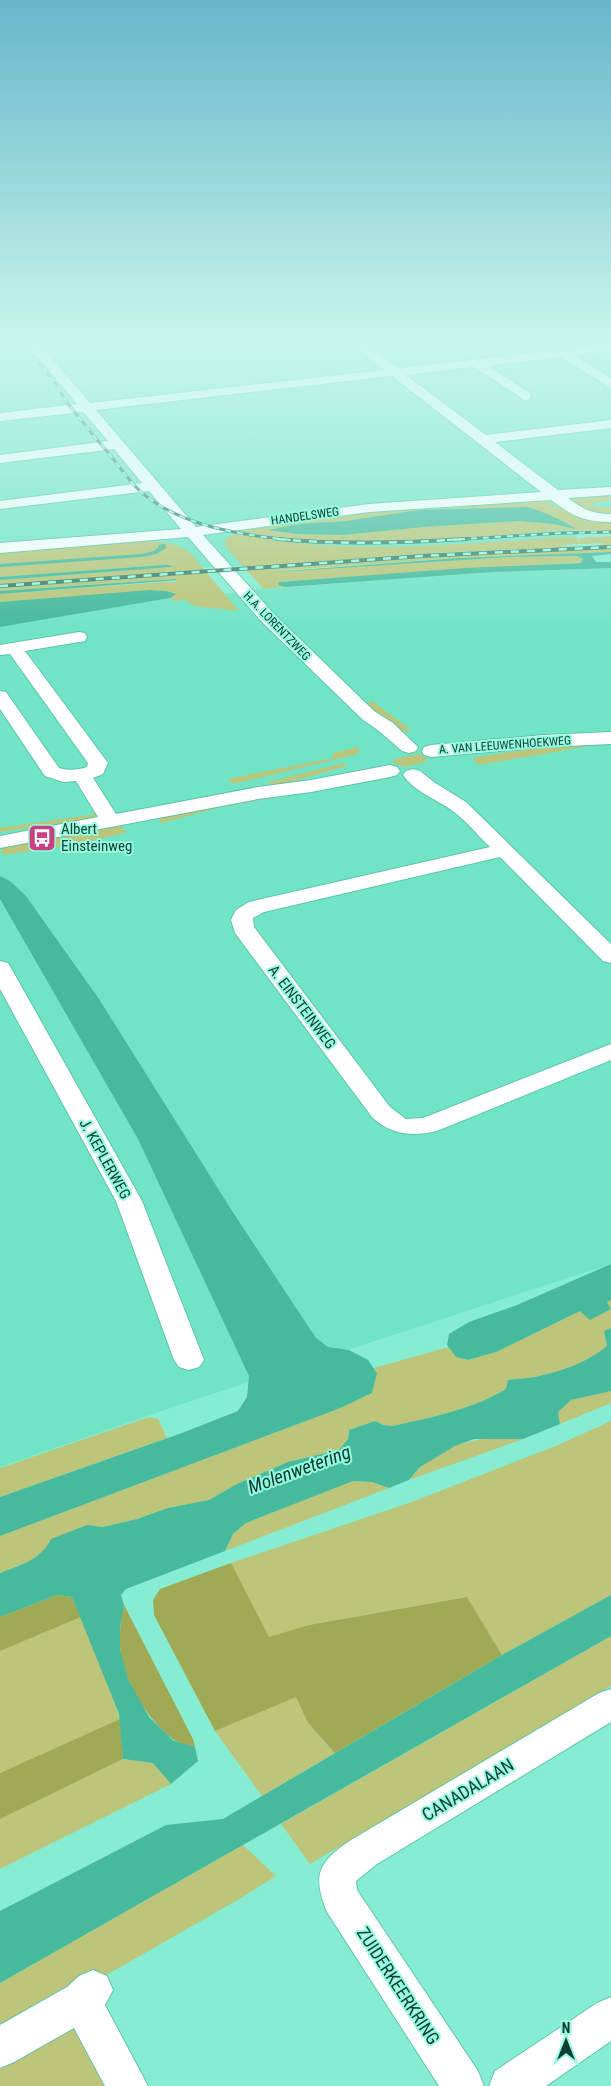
<svg xmlns="http://www.w3.org/2000/svg" width="611" height="2086" viewBox="0 0 611 2086" font-family="'Roboto Condensed',sans-serif">
<style>
.built{fill:#72e4c6}
.green{fill:#bcc579;fill-rule:evenodd}
.forest{fill:#a0a953}
.water{fill:#47b99d}
.lines{fill:none;stroke-linecap:round;stroke-linejoin:round}
.minor-casing{stroke:#5dc4aa;stroke-width:2}
.minor{fill:#fff;fill-rule:evenodd}
.rail-far1-casing{stroke:#3d806f;stroke-width:3}
.rail-casing{stroke:#3d806f;stroke-width:4}
.rail-far1{stroke:#95fbdf;stroke-width:2;stroke-dasharray:6;stroke-linecap:butt}
.rail{stroke:#95fbdf;stroke-width:2.5;stroke-dasharray:8;stroke-linecap:butt}
.labels{text-anchor:middle;stroke-width:4;stroke-linejoin:round;paint-order:stroke}
.far-street-label{font-size:12px;fill:#113e33;stroke:#95fbdf}
.poi-label{font-size:15px;fill:#113e33;stroke:#95fbdf;text-anchor:start}
.street-label{font-size:15px;fill:#113e33;stroke:#95fbdf}
.near-street-label{font-size:18px;fill:#113e33;stroke:#95fbdf}
.near-water-label{font-size:19px;font-style:italic;fill:#053b2f;stroke:#95fbdf}
</style>
<rect width="100%" height="100%" fill="#87edd2"/>
<g class="built">
<polygon points="0,340 611,340 611,527 573,527 578,540 342,551 243,566 196,568 172,567 0,577"/>
<polygon points="611,568 611,1264 182,1404 0,1467 0,627 170,598 206,596 263,589 493,572"/>
</g>
<g class="green">
<polygon points="603,494 611,497 611,500 594,503 593,507 611,507 611,513 587,511 571,501 574,497"/>
<path d="M543,500L558,507L562,506L582,519L611,522V531L564,530L432,541L350,543L285,539L238,531L247,528L362,511ZM528,507L558,519L575,528L554,524L519,521L423,527L343,535L297,534L268,530L299,524L346,521L432,509Z"/>
<path d="M234,533C341,557 457,544 566,537L576,538L580,541L579,538L611,536V546H587L603,545L602,543L558,545L576,547L451,552L244,567L226,547L225,539L234,535Z"/>
<path d="M138,541C170,543 185,540 204,570L0,585V580L170,567V565H164L0,577V551Z"/>
<polygon points="611,549 611,552 458,558 270,571 262,572 510,557 575,556 582,558 583,562 285,581 279,582 281,586 285,587 264,589 246,570 508,552"/>
<polygon points="207,573 239,611 194,606 185,600 175,601 170,598 173,595 166,591 157,590 0,602 0,594 177,581 175,579 0,591 0,588"/>
<polygon points="372,701 411,730 399,732 369,706 369,702"/>
<polygon points="595,745 479,765 472,758 543,747"/>
<polygon points="359,747 358,754 233,784 228,779 333,758 333,753"/>
<polygon points="418,754 425,757 426,762 404,767 393,762 394,759"/>
<polygon points="344,763 347,766 278,785 276,783 270,784 268,782"/>
<polygon points="360,779 364,782 222,807 161,823 159,820 161,817"/>
<polygon points="97,814 95,818 0,832 0,828"/>
<path d="M119,825L127,832C86,843 44,849 3,855L0,847Z"/>
<path d="M611,1300V1328L604,1332L607,1346C588,1362 563,1371 539,1376C529,1379 518,1378 508,1380L506,1389C471,1410 432,1417 393,1426L383,1425L375,1421L349,1430L348,1439L339,1450L288,1462L237,1484L209,1500L168,1508L137,1519L103,1527L87,1525L46,1549L37,1558L0,1573V1536L338,1409L372,1393L377,1373L374,1368L449,1347L456,1357L468,1360L496,1352L580,1311Z"/>
<polygon points="611,1391 611,1403 560,1424 558,1412 571,1400"/>
<polygon points="149,1417 158,1419 167,1438 0,1497 0,1468"/>
<polygon points="611,1421 611,1595 502,1655 467,1597 309,1625 269,1638 231,1563 409,1503 558,1445"/>
<path d="M493,1438L523,1439L409,1480C429,1454 460,1440 493,1438Z"/>
<polygon points="353,1481 372,1482 389,1488 225,1551 233,1534 246,1523"/>
<polygon points="81,1617 96,1652 120,1719 0,1773 0,1651"/>
<polygon points="611,1636 611,1686 310,1864 281,1824"/>
<polygon points="296,1696 308,1723 335,1753 262,1796 215,1731"/>
<polygon points="123,1759 153,1763 171,1784 0,1869 0,1819"/>
<polygon points="243,1845 276,1876 241,1898 0,2036 0,1983"/>
<polygon points="73,2026 114,2086 0,2086 0,2069"/>
</g>
<g class="forest">
<polygon points="231,1563 269,1637 309,1625 467,1597 502,1655 335,1753 308,1723 296,1697 215,1731 154,1615 153,1600 160,1589"/>
<polygon points="57,1595 72,1597 81,1617 0,1651 0,1617"/>
<path d="M124,1605L193,1739L195,1747C188,1745 178,1744 173,1739C147,1719 123,1681 120,1647C119,1633 121,1619 124,1605Z"/>
<polygon points="120,1719 123,1759 0,1819 0,1773"/>
</g>
<g class="water">
<path d="M525,507C534,507 571,524 575,529L554,524L519,521L423,527L343,535L297,534L268,530L299,524L346,521L419,510Z"/>
<polygon points="165,544 166,548 156,554 142,557 0,567 0,564 141,554 154,551 158,548 159,545"/>
<polygon points="611,552 611,554 592,556 596,562 611,562 611,568 493,572 285,587 278,585 279,582 465,568 581,563 583,559 577,556 567,556 510,557 261,573 458,558"/>
<polygon points="164,565 170,565 172,567 0,580 0,577"/>
<polygon points="175,579 178,580 0,594 0,591"/>
<polygon points="150,590 166,591 176,594 170,598 0,627 0,602"/>
<polygon points="0,876 10,881 26,896 99,999 234,1214 316,1338 328,1347 349,1350 368,1360 377,1373 372,1393 338,1409 0,1536 0,1497 182,1433 238,1411 247,1397 249,1376 138,1139 0,899"/>
<polygon points="611,1264 611,1300 607,1302 611,1309 590,1320 580,1311 496,1352 468,1360 456,1357 447,1345 449,1334 469,1322 517,1305"/>
<path d="M611,1328V1391L571,1400L558,1412L560,1424L523,1439H474L455,1446L420,1467L409,1480L389,1488L372,1482L353,1481L246,1523L233,1534L225,1551L126,1589L121,1595L124,1605L120,1627V1649L128,1679L149,1717L174,1741L195,1747L198,1761L171,1784L153,1763L123,1759L119,1714L72,1597L57,1595L0,1617V1573C20,1565 41,1560 51,1539L87,1525L103,1527L137,1519L168,1508L209,1500L237,1484L288,1462L339,1450L348,1439L349,1430L375,1421L383,1425L393,1426C432,1417 471,1410 506,1389L508,1380C518,1378 529,1379 539,1376C562,1371 588,1362 607,1346L604,1331Z"/>
<polygon points="611,1595 611,1636 0,1983 0,1911 166,1825 223,1819 502,1655"/>
</g>
<g class="lines">
<defs>
<g id="minor">
<path d="M24,340H36L90,403L384,370L347,340H361L398,368L611,344V352L575,356L611,378V388L561,357L488,366L530,393L531,396L530,399L525,400L474,367L406,375L486,435L611,420V428L495,442L558,490L611,487V495L568,498C582,509 593,514 611,514V522C584,522 572,516 551,500L369,512L203,535L273,613L374,711L393,723L418,747L416,751L409,753L402,751L379,731L362,719L261,621L188,537L0,553V543L181,529L149,491L0,509V501L142,483L114,449L0,463V455L108,441L83,412L0,421V413L77,404ZM392,376L541,492L369,504L196,527L96,410Z"/>
<path d="M79,632L85,633L87,637L85,641L25,651L108,763L103,774L93,778L116,814L258,787L311,780L390,765L397,767L400,771L397,775L390,777L311,792L258,799L0,848V836L98,817L76,781L63,782L45,776L0,709V691L6,692L59,768C68,771 78,770 87,767L88,763L10,654L0,655V645Z"/>
<polygon points="611,732 611,744 544,747 431,757 424,755 422,751 424,747 431,745 544,735"/>
<path d="M413,769L420,771L435,783L466,802L611,944V963L603,961L500,857L264,912L253,918L254,927L390,1107L406,1119L423,1118L611,1044V1060L437,1131C412,1137 391,1135 372,1117L235,933L231,920L236,910L249,902L490,847C477,835 465,819 450,809C435,799 414,791 403,775L406,771Z"/>
<polygon points="0,961 8,963 11,968 142,1201 204,1360 199,1367 189,1370 179,1367 174,1360 116,1201 0,989"/>
<path d="M611,1689V1722L377,1864L356,1881L357,1890L478,2071L484,2086H439L327,1912C312,1875 318,1862 351,1840L599,1693Z"/>
<polygon points="93,1970 107,1976 113,1990 105,2005 148,2086 105,2086 74,2028 14,2062 0,2068 0,2025 67,1987 79,1976"/>
<polygon points="611,1997 611,2041 546,2086 489,2086 495,2071 597,2003"/>
</g>
</defs>
<use href="#minor" class="minor-casing"/>
<use href="#minor" class="minor"/>
<defs>
<g id="rail-far1">
<path d="M20,340L57,385L65,400C80,419 95,438 111,456C120,468 129,481 140,491C179,526 241,535 291,540"/>
<polyline points="447,540 562,533 611,532"/>
</g>
<g id="rail">
<path d="M277,539C341,545 403,543 467,539"/>
<polyline points="0,586 422,556 611,547"/>
</g>
</defs>
<use href="#rail-far1" class="rail-far1-casing"/>
<use href="#rail" class="rail-casing"/>
<use href="#rail-far1" class="rail-far1"/>
<use href="#rail" class="rail"/>
</g>
<linearGradient id="sky" x2="0" y2="1"><stop stop-color="#67b6ca"/><stop offset="0.54" stop-color="#c9f7eb"/><stop offset="1" stop-color="#c9f7eb" stop-opacity="0"/></linearGradient>
<rect width="611" height="632" fill="url(#sky)"/>
<defs>
<symbol id="bus-square" viewBox="-11 -11 22 22"><rect x="-9" y="-9" width="18" height="18" rx="4" fill="#c64082" stroke="#95fbdf"/><path d="M-5-6H5V4H4V6H2V4H-2V6H-4V4H-5ZM-3.5-4V0h7V-4ZM-3.5 1.2v1.5H-2V1.2ZM2 1.2v1.5H3.5V1.2Z" fill="#fff"/></symbol>
</defs>
<g fill-rule="evenodd">
<use href="#bus-square" x="26" y="822" width="32" height="32"/>
</g>
<g class="labels">
<g class="far-street-label">
<text transform="translate(305 516) rotate(-8)" y="4">HANDELSWEG</text>
<text transform="translate(277 626) rotate(46)" y="4">H.A. LORENTZWEG</text>
<text transform="translate(505 745) rotate(-4)" y="4">A. VAN LEEUWENHOEKWEG</text>
</g>
<g class="poi-label">
<text x="61" y="834">Albert<tspan x="61" dy="17">Einsteinweg</tspan></text>
</g>
<g class="street-label">
<text transform="translate(302 1007) rotate(53)" y="5">A. EINSTEINWEG</text>
<text transform="translate(105 1159) rotate(61)" y="5">J. KEPLERWEG</text>
</g>
<g class="near-street-label">
<text transform="translate(468 1790) rotate(-31)" y="6">CANADALAAN</text>
<text transform="translate(398 1986) rotate(57)" y="6">ZUIDERKEERKRING</text>
</g>
<g class="near-water-label">
<text transform="translate(299 1469) rotate(-20)" y="7">Molenwetering</text>
</g>
</g>
<g transform="translate(566 2041)" stroke="#95fbdf" stroke-width="4" paint-order="stroke">
<path d="M0-4L9 19L0 12L-9 19Z" fill="#113e33"/>
<text y="-8" font-size="14" font-weight="bold" text-anchor="middle" fill="#113e33">N</text>
</g>
</svg>
